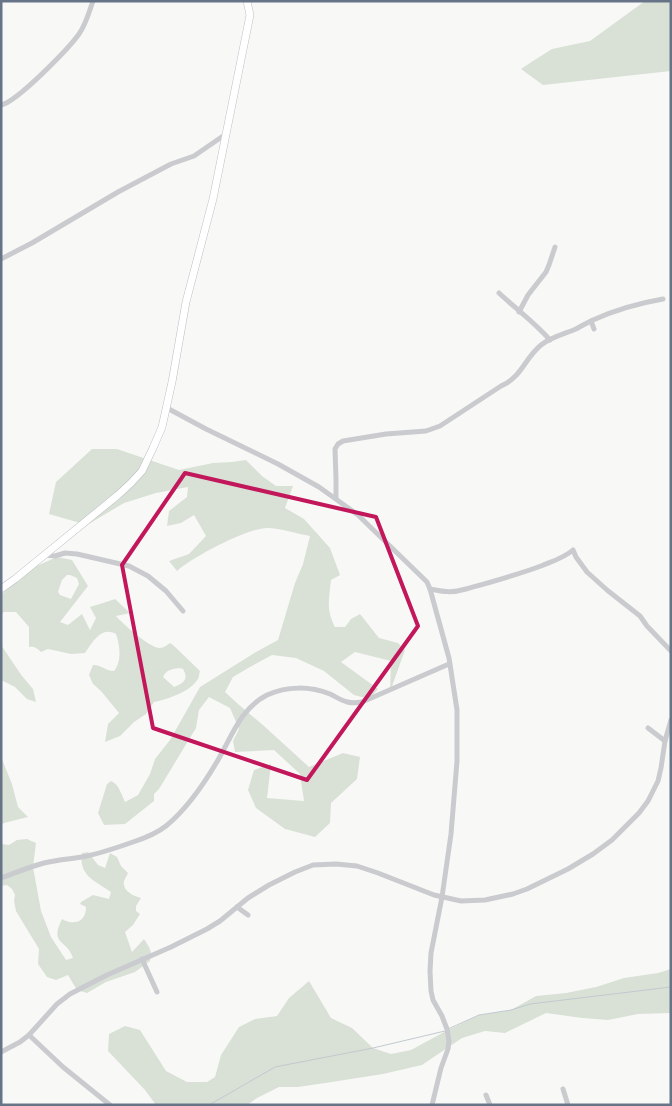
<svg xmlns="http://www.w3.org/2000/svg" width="672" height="1106" viewBox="0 0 672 1106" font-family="'Varela Round',sans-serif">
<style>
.green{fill:#d9e1d7;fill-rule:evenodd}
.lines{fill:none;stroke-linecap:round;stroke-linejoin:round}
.stream{stroke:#c1c9cf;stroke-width:1}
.secondary-casing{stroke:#bbbec4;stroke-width:8}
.street{stroke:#c9cbcf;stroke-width:5}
.secondary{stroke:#fff;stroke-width:7}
.marked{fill:none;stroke:#c2185b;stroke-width:4;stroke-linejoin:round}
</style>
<rect width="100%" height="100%" fill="#f8f9f6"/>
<g class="green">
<polygon points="645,1 671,1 671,71 543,85 521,69 533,61 552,49 590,41"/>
<path d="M92,449H117L179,470L213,463L232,462L246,460L262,476L276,486H293L285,508L304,519L330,548L340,575L331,580C329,599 326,610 335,627H345L351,619L360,614L379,638L398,643L405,650L390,692L391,661L355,652L341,662L378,689L369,699L354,695L324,671L296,658L272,655L250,667L233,677L225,692L238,704L264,726L309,767L343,753L360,757L357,779L331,803L330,823L315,837L285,829L256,808L248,790L254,770L271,764L267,798L304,801L300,774L274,750L235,752L233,741L239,729L230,708L209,697L199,710L196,728L159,789L154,794V801L125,824L104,825L98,813L107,784L111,781C119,784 121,794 125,802L138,795L150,774L155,759L170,740L200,687L256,652L278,640L295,583L303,564L310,536C298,534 279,528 268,528C249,527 191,558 177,571L169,561L189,554L206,536L194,515L181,523L167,526L169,511L187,497L188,487L156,493L124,503L87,525L49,514L56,482Z"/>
<path d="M57,557L72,560L88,586L60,622L68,625L82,614L90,630L96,618L90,607L103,603L115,599L130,613L116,616C123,624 149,647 159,648C163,648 166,646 170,643L173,645L200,671C199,674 199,677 198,679C190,692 168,699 154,702L146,714L134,722L120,736L105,742L108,724L119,713L101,691L93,684L89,675L93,665C100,664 106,671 114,671C122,662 120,645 116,634C101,626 93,642 85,653L71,654L48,649L41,652C37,648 34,646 29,647V627L16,612H4L1,615V595L30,569ZM67,575H70L77,578L79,584L71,599L60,595L58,592L62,580ZM179,668L183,669C189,679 184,683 174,687L163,677C166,670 172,669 179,668Z"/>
<polygon points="1,645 22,676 33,689 36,702 27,699 15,687 1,680"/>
<polygon points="1,757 12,784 18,807 28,817 4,823 1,825"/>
<path d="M27,839L36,843L33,867L41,911L51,937L66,960L73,958C67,939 49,945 62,919C74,926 86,922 86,907L80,904L81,902L93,895L109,899L111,892C95,881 78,875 82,853L88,852L98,865L105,868L110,853L117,857L121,866L128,873C127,876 125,878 124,881C122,891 134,896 141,898L136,906V911L140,914L133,925L125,932L132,952L144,939C149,947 153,951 150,961L135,972L106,982L87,993L77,990L68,975L56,980L47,977L38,964L39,949L16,911L14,901L15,895L12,889L7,885L1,886V844L9,845L17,840Z"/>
<polygon points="671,969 671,1013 638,1014 608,1020 582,1018 546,1013 505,1033 485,1031 462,1038 422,1065 383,1074 332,1082 298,1087 279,1087 257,1098 247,1105 156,1105 145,1090 108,1051 109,1034 125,1026 140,1030 166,1071 187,1082 207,1082 215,1077 221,1055 239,1027 255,1019 277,1016 289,998 309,981 331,1018 352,1028 373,1048 391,1054 411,1050 446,1031 479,1015 511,1010 536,996 566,993 596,987 624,978 658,973"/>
</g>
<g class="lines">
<g class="stream">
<polyline points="448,1029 479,1015 511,1010 530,1004 671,987"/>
<polyline points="209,1105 275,1067 373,1048 445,1031"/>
</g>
<defs>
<polyline id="secondary" points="1,589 15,579 118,495 131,483 142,471 153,448 162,427 172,382 186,302 213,199 250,15 247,1"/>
</defs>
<use href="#secondary" class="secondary-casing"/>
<g class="street">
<path d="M1,105C17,102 69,48 79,34C86,24 89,12 93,1"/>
<polyline points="1,259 32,243 118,192 171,164 194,156 226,134"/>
<path d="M499,293C516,309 534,322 550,340"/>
<polyline points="519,312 528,295 546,272 549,265 555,247"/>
<polyline points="591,321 594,329"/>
<polyline points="167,408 206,429 278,464 319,487 358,515 427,582 430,589 449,658 457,710 457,761 451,834 442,897 431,953 430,971 431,991 433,1000 442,1016 447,1029 449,1041 448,1049 441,1068 432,1105"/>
<path d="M336,498V479L335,449L338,444L343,441L386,434L426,431L440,426L501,386C522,377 524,359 541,345C551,337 564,334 576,329C581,326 587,323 593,320C615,310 640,303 663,299"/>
<polyline points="44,555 55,556 65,553 77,554 129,566 148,576 166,591 183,611"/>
<path d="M430,589C444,592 452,593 466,589C491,582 517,575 541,566C553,561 564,558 573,550L576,557L587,572L607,590L640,616L647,626L671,651"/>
<polyline points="648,728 665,741"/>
<path d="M1,878C15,873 29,867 44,863C56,860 69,859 82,857C99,854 116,848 133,842C145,838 156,834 166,826C188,808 204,784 218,760C232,736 241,708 267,695C287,686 310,686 330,694C342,700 348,705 362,702L449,664"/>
<polyline points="237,907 248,915"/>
<polyline points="142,959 157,992"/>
<polyline points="29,1035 57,1004 70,994 107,975 171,947 207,929 220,921 248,898 269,885 295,872 313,865 336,864 357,866 378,873 434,895 461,901 485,900 513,894 527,889 568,869 593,854 612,840 639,813 648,801 658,781 661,768 665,741 671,720"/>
<polyline points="1,1052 20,1042 29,1035 63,1067 110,1105"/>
<polyline points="563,1089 568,1105"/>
<polyline points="486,1095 490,1105"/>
</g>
<use href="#secondary" class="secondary"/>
</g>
<path class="marked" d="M185,473L376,517L418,626L307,780L153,728L122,565Z"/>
<rect width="672" height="1106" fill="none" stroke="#677488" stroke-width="5"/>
</svg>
